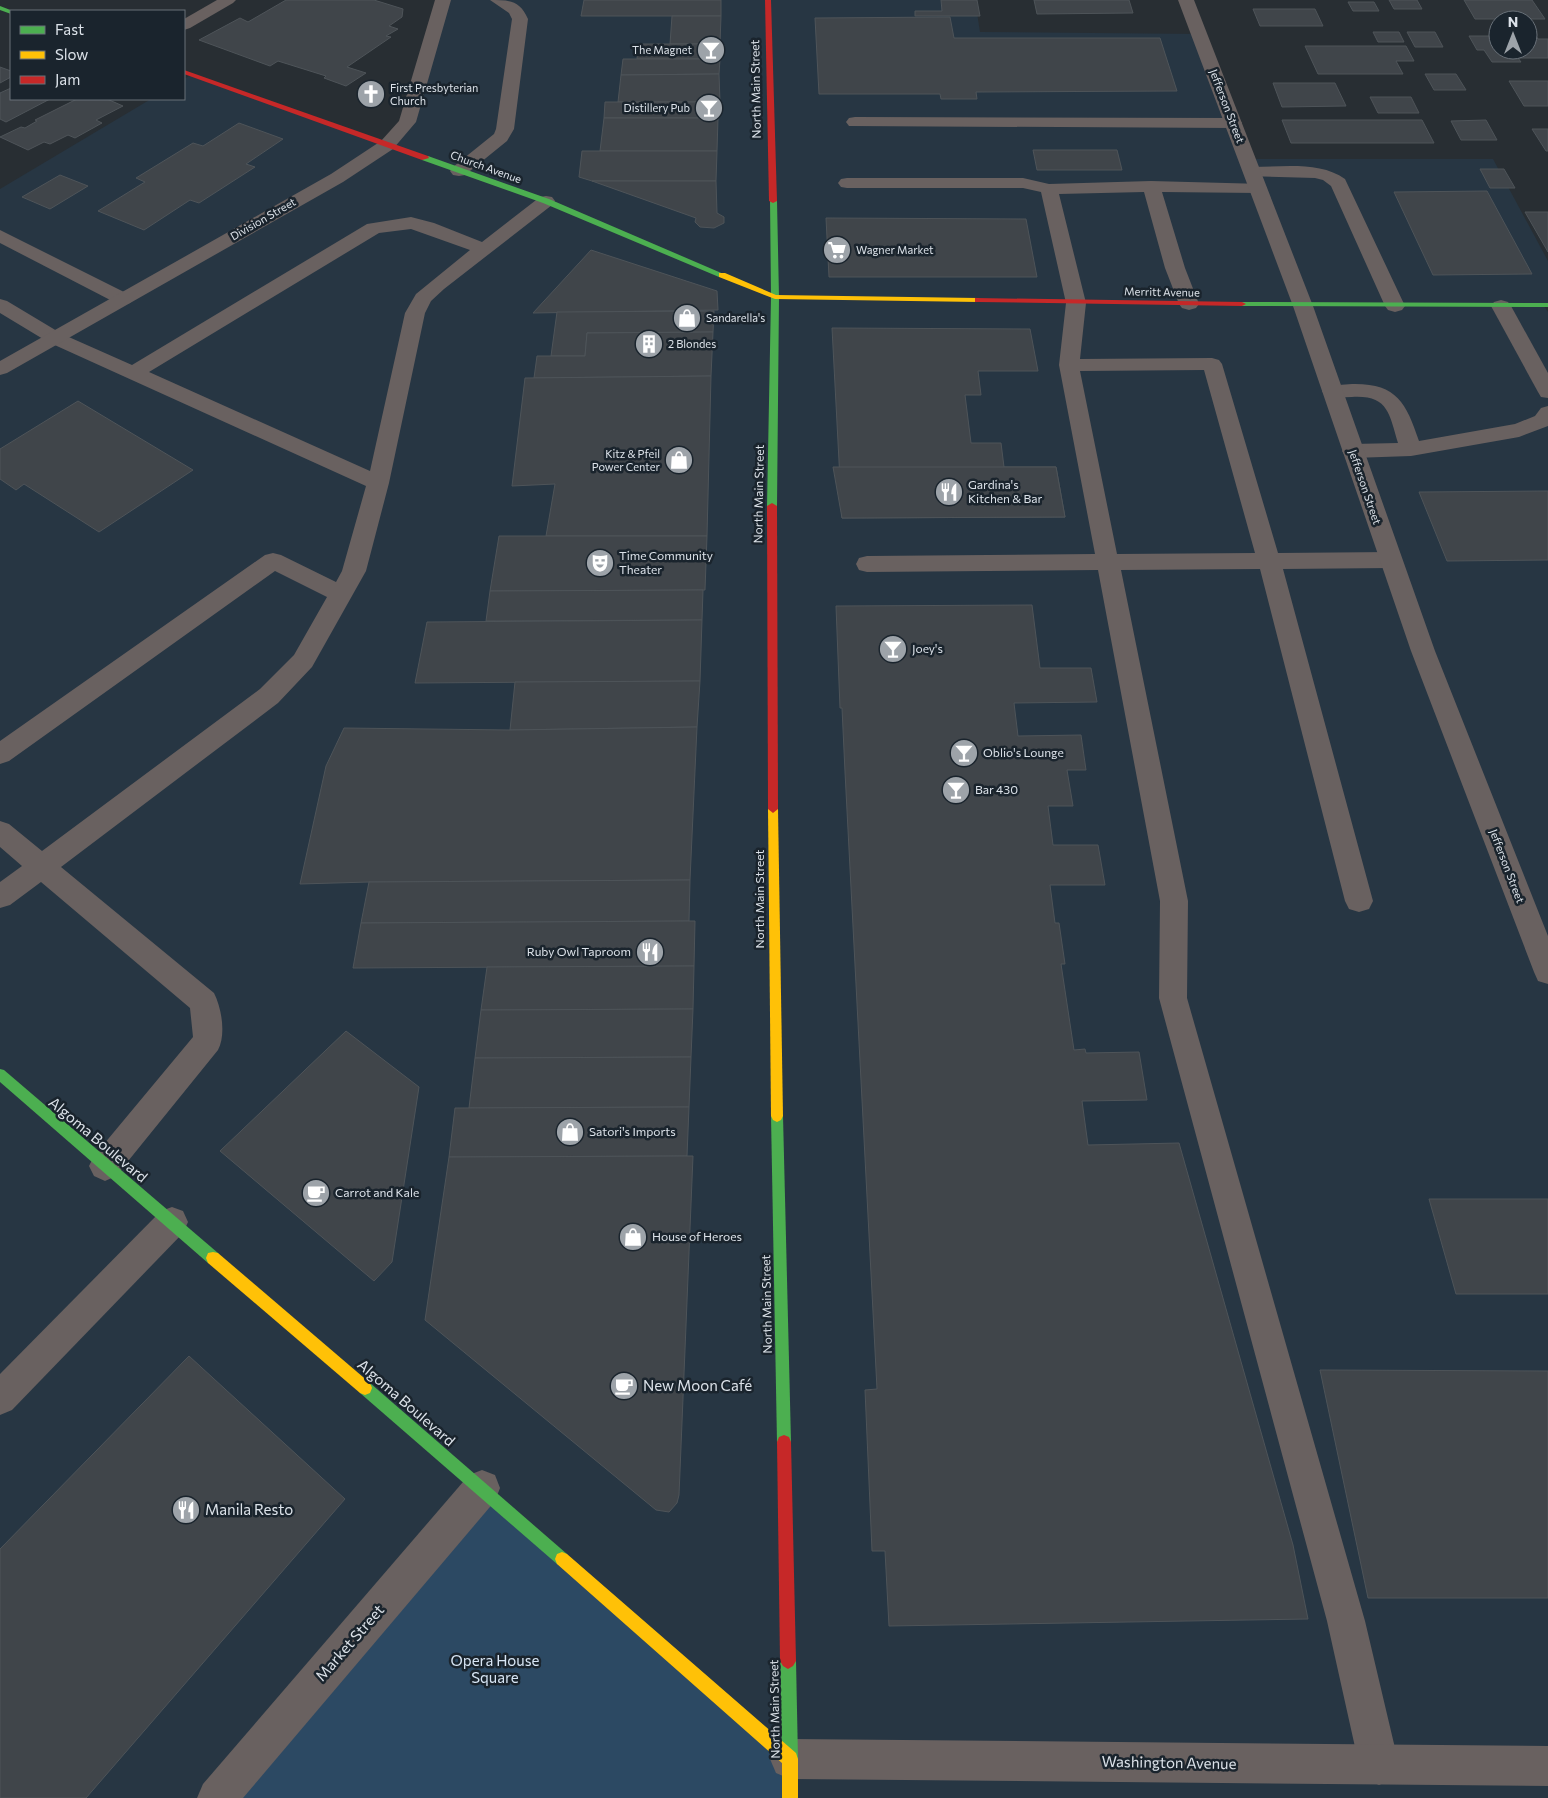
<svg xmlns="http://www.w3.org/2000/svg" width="1548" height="1798" viewBox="0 0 1548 1798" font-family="Commissioner,sans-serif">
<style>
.built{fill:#273643}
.green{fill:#2c4963}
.building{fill:#40454a;stroke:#4e5459}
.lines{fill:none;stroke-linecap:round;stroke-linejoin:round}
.lane{fill:#696160;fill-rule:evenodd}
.street{fill:#696160;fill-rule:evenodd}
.fast{fill:#4caf50;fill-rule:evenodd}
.slow{fill:#ffc107;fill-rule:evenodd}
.jam{fill:#c62828;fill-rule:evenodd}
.labels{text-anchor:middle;stroke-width:5;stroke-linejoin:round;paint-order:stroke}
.far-poi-label{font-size:11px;fill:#dce2e9;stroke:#1a242d;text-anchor:start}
.far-street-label{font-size:11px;fill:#dce2e9;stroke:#1a242d}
.street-label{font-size:12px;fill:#dce2e9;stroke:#1a242d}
.poi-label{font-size:12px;fill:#dce2e9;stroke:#1a242d;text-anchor:start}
.near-street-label{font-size:15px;fill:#dce2e9;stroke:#1a242d}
.near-poi-label{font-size:15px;fill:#dce2e9;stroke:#1a242d;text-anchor:start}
.near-park-label{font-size:15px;fill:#d8e6f5;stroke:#1a242d}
</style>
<rect width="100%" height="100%" fill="#282e33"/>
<polygon class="built" points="443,0 975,0 980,32 1199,34 1247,159 1493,159 1548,261 1548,305 1544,306 1548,312 1548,1798 0,1798 0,189 151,99 184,99 184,79 191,75 387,145 407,122"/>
<polygon class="green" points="482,1488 790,1759 790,1798 217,1798"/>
<g class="building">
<polygon points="286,0 374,0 403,9 402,17 389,26 398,29 386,36 391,37 347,67 366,73 346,86 324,78 326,76 278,61 270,66 199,40 240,18 248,22"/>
<polygon points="584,0 721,0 721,16 581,16"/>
<polygon points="941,0 977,0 980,16 915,16 915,11 942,11"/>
<polygon points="1034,0 1129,0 1133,13 1037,14"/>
<polygon points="1389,0 1417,0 1422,9 1394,9"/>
<polygon points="1464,0 1532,0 1545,19 1475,19"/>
<polygon points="1348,2 1374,2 1379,11 1353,11"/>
<polygon points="1253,9 1315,9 1323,26 1260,26"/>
<polygon points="672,16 721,16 720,44 670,44"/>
<polygon points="950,17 954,38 1160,38 1177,91 976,92 977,99 941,99 940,94 819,94 815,18"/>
<polygon points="1373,32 1399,32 1404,42 1378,42"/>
<polygon points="1407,32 1435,32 1443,47 1415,47"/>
<polygon points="1469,36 1498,36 1498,50 1528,50 1528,36 1536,36 1538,39 1548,39 1548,58 1518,58 1521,62 1492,62 1484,50 1477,50"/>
<polygon points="638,44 720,44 720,59 637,59"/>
<polygon points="1305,46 1406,46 1414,61 1396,61 1403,74 1318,74"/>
<polygon points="623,59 720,59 719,74 621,75"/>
<polygon points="0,67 11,71 11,77 0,83"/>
<polygon points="719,74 720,102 618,102 621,75"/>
<polygon points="1425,74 1456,74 1466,90 1434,90"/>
<polygon points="1509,81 1548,81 1548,106 1524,106"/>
<polygon points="1273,83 1335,83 1346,106 1282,107"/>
<polygon points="11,88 11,99 50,99 6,122 0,119 0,93"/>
<polygon points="1370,97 1411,97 1419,113 1378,113"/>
<polygon points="77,99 107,99 123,106 96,120 102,123 75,138 68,135 50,144 44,142 28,150 0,137 21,127 25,128 37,121 35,120"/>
<polygon points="605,102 720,102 718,118 604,118"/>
<polygon points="604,118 718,118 717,151 600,151"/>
<polygon points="1282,120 1422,120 1434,143 1291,143"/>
<polygon points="1486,120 1497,140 1461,140 1451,121"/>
<polygon points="239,123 283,139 246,164 255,167 199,203 190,200 144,230 98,211 145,182 136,178 193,143 203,146"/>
<polygon points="1532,129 1548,129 1548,151 1546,151"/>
<polygon points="1033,150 1117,150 1122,170 1037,170"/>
<polygon points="582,151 717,151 716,181 592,181 579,177"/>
<polygon points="1480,169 1504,169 1515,188 1490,188"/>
<polygon points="60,175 88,186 50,209 22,197"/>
<polygon points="592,181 716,181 717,213 724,217 724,223 714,228 700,227 695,222 696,218"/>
<polygon points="1487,191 1532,274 1433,275 1394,192"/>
<polygon points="1525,212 1548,212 1548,252"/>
<polygon points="826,218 1026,219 1037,277 829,277"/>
<polygon points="591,250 717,291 718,310 533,313"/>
<polygon points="714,311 713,332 587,333 585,356 551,356 557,312"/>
<polygon points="832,328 1030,329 1038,371 978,371 981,395 965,395 971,443 1001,443 1004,467 1056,467 1065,517 842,518"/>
<polygon points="713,332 711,376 534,378 537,356 585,356 587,333"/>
<polygon points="711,376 707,536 546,536 555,484 512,486 525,378"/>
<polygon points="78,401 193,470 99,532 24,484 16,490 0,479 0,449"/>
<polygon points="833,467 1056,467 1065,517 842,518"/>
<polygon points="1548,491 1548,560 1447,561 1419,492"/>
<polygon points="499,536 707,536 705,590 490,591"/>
<polygon points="703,590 702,620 486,621 490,591"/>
<polygon points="1032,605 1040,668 1091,668 1097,702 1014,703 1018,736 1081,735 1086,770 1067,770 1073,806 1048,806 1053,845 1098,845 1105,885 1050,885 1055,923 1059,923 1065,964 1061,964 1074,1050 1085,1049 1086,1053 1139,1052 1147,1100 1082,1101 1088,1145 1179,1143 1293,1545 1308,1619 889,1626 885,1551 872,1551 865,1390 877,1389 845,772 842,708 840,708 836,606"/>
<polygon points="702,620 700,681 415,683 427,622"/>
<polygon points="700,681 697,727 510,730 515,682"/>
<polygon points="697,727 690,880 369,882 300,884 326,766 344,728 510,730"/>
<polygon points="690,880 689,921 361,923 369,882"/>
<polygon points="689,921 695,921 694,966 353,968 361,923"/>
<polygon points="694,966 693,1009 481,1010 487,967"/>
<polygon points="693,1009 691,1057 475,1058 481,1010"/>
<polygon points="346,1031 419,1087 392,1262 374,1281 220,1151"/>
<polygon points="691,1057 689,1107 469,1108 475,1058"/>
<polygon points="689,1107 687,1156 449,1157 455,1108"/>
<polygon points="687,1156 693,1156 679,1495 677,1503 669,1512 656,1510 425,1320 449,1157"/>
<polygon points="1429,1199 1548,1199 1548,1294 1456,1294"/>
<polygon points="189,1356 345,1499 86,1798 0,1798 0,1549"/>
<polygon points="1320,1370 1548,1371 1548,1598 1368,1598"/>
</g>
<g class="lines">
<g class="lane">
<polygon points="217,0 236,0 233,3 190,28 184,30 184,19"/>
<path d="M490,0C509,0 520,0 528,19L514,129L507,141L465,175L459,176L453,175L450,171L453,167L494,134L496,129L512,19L509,13Z"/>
<polygon points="855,117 1233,118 1239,119 1242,123 1239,127 1233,128 849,126 846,122 849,118"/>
<path d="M1252,167C1282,167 1320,161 1345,179L1405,306L1402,310L1395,312L1388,310L1385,306L1331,186L1323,180L1315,178L1246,176L1243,172L1246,168Z"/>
<path d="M847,178H1023L1049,184L1151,181L1264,184L1267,188L1264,192L1258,193L1162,192L1185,268L1199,304L1196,308L1189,310L1182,308L1179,304L1165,268L1144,192L1059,194L1086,303L1080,359L1212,358L1219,360L1222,364L1278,553L1391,552L1399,554L1402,560L1399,566L1391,568L1283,569L1373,901L1369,909L1359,912L1349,909L1345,901L1260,569L1121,570L1188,901L1187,998L1365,1621L1399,1765L1393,1779L1379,1785L1365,1779L1359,1765L1327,1621L1159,998L1160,901L1098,570L867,572L859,570L856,564L859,558L867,556L1095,554L1059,365L1066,303L1041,192L1023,188H847L841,187L838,183L841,179ZM1204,370L1255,553L1117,554L1080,371Z"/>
<path d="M546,196L552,197L555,201L552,205L444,289L431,301L425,313L389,483L366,571L312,667L278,703L61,867L214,993C222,1009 226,1035 218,1050L116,1176L105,1181L94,1176L89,1166L94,1156L193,1037L190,1008L41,882L10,905L0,908V882L22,866L0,847V821L9,824L42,851L260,689L294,655L327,597L275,571L9,761L0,764V741L265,555L273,553L281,555L336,582L342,571L366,486L48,342L0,313V299L7,301L62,334L132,365L367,224L411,217L434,223L482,242L540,197ZM411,229L470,250L416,294L405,313L370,471L149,372L379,233Z"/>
<polygon points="0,230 130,295 133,299 130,303 123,305 116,303 0,243"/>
<polygon points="1501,300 1508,302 1511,306 1548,373 1548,398 1541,397 1538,392 1491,306 1494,302"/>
<path d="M1352,384C1396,383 1406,402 1419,441L1515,424L1535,416L1541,408L1548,406V426L1519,437L1411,456L1353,458L1345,456L1342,451L1345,446L1353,444L1398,443C1389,413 1388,395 1352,397C1342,397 1334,398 1325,396L1322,391L1325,386Z"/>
<polygon points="172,1207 183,1211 188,1222 183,1233 12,1410 0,1415 0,1374 161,1211"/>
</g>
<g class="street">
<polygon points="435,0 451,0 416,122 393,149 343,182 7,373 0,375 0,361 331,174 381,141 399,121"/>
<polygon points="1178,0 1194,0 1313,306 1435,651 1548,936 1548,984 1538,981 1534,972 1411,651 1293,306"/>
<polygon points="482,1470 495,1475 500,1488 495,1501 243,1798 197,1798 203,1784 469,1475"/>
<polygon points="790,1739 1548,1746 1548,1786 790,1779 776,1773 770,1759 776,1745"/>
</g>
<g class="fast">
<polygon points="0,6 13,11 14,11 11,11 11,14 0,10"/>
<polygon points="422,156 428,156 549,199 726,275 719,277 543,203 422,160"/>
<polygon points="770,199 777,201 779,297 777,506 772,509 767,506 771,297"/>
<polygon points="1239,302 1548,303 1548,307 1242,306 1238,304"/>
<polygon points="0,1069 4,1070 218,1253 220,1258 218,1263 213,1264 208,1263 0,1082"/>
<polygon points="777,1110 781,1112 783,1116 791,1442 789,1447 784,1449 779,1447 777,1442 771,1116 773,1112"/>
<polygon points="365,1381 370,1383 567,1554 569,1559 567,1564 562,1566 557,1564 360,1393 358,1388 360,1383"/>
<polygon points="788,1653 793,1656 796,1661 798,1759 796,1765 790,1767 784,1765 782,1759 780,1661 783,1656"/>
</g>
<g class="slow">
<polygon points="719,273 725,273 776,295 978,298 982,300 978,302 775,299 719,277"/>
<polygon points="773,805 778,809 783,1116 781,1120 777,1122 773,1120 771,1116 768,809"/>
<polygon points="213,1252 218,1253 370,1383 372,1388 370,1393 365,1395 360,1393 208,1263 206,1258 208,1253"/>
<polygon points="562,1552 567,1554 796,1753 798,1759 798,1798 782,1798 782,1763 557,1564 555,1559 557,1554"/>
</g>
<g class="jam">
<polygon points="765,0 771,0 777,201 773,203 769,201"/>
<polygon points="184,70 428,156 429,158 422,160 184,74"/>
<polygon points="975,298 1242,302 1246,304 1242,306 978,302 975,302"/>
<polygon points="772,503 777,506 778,809 773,813 768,809 767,506"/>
<polygon points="784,1435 789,1437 791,1442 796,1661 793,1666 788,1669 783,1666 780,1661 777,1442 779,1437"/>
</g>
</g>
<defs>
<symbol id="bar-disc" viewBox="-11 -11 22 22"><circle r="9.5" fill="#9da3a9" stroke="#1a242d"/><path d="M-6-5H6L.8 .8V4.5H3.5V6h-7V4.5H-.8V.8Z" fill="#fff"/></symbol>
<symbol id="church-disc" viewBox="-11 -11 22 22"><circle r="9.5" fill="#9da3a9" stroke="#1a242d"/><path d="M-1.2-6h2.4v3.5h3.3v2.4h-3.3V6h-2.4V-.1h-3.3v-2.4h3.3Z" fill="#fff"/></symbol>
<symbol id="supermarket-disc" viewBox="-11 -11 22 22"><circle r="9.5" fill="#9da3a9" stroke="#1a242d"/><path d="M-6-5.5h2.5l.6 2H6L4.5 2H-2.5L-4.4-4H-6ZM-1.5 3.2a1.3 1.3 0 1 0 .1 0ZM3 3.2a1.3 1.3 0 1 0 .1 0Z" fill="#fff"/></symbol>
<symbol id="shop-disc" viewBox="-11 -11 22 22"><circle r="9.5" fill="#9da3a9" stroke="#1a242d"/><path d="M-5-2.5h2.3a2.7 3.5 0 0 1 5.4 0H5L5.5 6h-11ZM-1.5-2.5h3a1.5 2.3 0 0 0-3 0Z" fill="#fff"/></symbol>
<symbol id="building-disc" viewBox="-11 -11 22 22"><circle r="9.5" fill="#9da3a9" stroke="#1a242d"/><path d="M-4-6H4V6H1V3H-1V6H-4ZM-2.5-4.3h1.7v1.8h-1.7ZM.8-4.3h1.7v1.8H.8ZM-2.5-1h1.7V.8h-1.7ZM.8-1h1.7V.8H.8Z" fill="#fff"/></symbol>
<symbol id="restaurant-disc" viewBox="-11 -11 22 22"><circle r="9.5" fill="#9da3a9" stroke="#1a242d"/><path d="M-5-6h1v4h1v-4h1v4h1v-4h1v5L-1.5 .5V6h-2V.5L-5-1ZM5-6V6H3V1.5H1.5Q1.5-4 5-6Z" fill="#fff"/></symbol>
<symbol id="theatre-disc" viewBox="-11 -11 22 22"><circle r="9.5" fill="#9da3a9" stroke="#1a242d"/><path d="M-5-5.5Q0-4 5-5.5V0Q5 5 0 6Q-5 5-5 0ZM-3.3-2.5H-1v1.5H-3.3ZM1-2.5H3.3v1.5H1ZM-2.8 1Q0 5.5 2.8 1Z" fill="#fff"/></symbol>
<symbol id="cafe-disc" viewBox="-11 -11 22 22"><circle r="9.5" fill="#9da3a9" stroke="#1a242d"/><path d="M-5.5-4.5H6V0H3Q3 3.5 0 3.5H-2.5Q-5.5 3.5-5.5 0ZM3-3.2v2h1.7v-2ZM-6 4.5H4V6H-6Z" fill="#fff"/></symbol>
</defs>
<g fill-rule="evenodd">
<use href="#bar-disc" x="695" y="34" width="32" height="32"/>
<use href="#church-disc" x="355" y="78" width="32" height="32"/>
<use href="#bar-disc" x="693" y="92" width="32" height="32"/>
<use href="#supermarket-disc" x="821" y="234" width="32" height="32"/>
<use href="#shop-disc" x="671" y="302" width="32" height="32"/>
<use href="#building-disc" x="633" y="328" width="32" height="32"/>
<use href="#shop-disc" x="663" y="444" width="32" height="32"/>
<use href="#restaurant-disc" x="933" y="476" width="32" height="32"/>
<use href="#theatre-disc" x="584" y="547" width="32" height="32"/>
<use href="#bar-disc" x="877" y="633" width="32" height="32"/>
<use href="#bar-disc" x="948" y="737" width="32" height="32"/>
<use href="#bar-disc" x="940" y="774" width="32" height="32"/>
<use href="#restaurant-disc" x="634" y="936" width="32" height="32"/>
<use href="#shop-disc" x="554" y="1116" width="32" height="32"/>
<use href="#cafe-disc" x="300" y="1177" width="32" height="32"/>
<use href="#shop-disc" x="617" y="1221" width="32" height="32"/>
<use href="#cafe-disc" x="608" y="1370" width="32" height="32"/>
<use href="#restaurant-disc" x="170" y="1494" width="32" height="32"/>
</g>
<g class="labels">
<g class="far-poi-label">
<text x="692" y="54" text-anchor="end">The Magnet</text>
<text x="390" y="92">First Presbyterian<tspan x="390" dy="13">Church</tspan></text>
<text x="690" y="112" text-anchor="end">Distillery Pub</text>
<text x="856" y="254">Wagner Market</text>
<text x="706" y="322">Sandarella's</text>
<text x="668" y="348">2 Blondes</text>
<text x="660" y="458" text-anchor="end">Kitz &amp; Pfeil<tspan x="660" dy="13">Power Center</tspan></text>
</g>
<g class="far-street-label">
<text transform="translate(1227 106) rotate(69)" y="4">Jefferson Street</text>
<text transform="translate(486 167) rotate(20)" y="4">Church Avenue</text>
<text transform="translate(263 219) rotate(-30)" y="4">Division Street</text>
<text transform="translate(1162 292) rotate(1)" y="4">Merritt Avenue</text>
<text transform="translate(1365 487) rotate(71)" y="4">Jefferson Street</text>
<text transform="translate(1507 866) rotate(69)" y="4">Jefferson Street</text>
</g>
<g class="street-label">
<text transform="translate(756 89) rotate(-91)" y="4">North Main Street</text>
<text transform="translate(759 494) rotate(-89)" y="4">North Main Street</text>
<text transform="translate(760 899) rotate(-90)" y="4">North Main Street</text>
<text transform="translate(767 1304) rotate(-91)" y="4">North Main Street</text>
<text transform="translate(775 1709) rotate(-91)" y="4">North Main Street</text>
</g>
<g class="poi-label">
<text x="968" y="489">Gardina's<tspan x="968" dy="14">Kitchen &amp; Bar</tspan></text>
<text x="619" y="560">Time Community<tspan x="619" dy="14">Theater</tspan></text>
<text x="912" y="653">Joey's</text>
<text x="983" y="757">Oblio's Lounge</text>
<text x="975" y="794">Bar 430</text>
<text x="631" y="956" text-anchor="end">Ruby Owl Taproom</text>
<text x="589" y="1136">Satori's Imports</text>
<text x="335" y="1197">Carrot and Kale</text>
<text x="652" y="1241">House of Heroes</text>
</g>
<g class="near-street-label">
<text transform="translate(98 1140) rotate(40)" y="5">Algoma Boulevard</text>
<text transform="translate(406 1403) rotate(41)" y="5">Algoma Boulevard</text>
<text transform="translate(350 1643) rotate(-49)" y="5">Market Street</text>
<text transform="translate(1169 1763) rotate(1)" y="5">Washington Avenue</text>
</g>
<g class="near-poi-label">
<text x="643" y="1391">New Moon Café</text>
<text x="205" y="1515">Manila Resto</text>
</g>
<g class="near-park-label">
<text x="495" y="1666">Opera House<tspan x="495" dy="17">Square</tspan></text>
</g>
</g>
<rect x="10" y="10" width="175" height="90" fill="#1a242d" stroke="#687078"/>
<rect x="20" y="26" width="25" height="8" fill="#4caf50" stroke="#687078"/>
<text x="55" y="35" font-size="15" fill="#dce2e9">Fast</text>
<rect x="20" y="51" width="25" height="8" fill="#ffc107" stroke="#687078"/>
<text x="55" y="60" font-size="15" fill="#dce2e9">Slow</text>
<rect x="20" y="76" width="25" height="8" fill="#c62828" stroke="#687078"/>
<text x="55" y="85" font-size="15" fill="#dce2e9">Jam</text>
<g transform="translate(1513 35)"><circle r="24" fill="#1a242d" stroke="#687078"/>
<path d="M0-4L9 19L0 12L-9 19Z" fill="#9da3a9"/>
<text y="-8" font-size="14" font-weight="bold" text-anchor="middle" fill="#dce2e9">N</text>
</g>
</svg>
